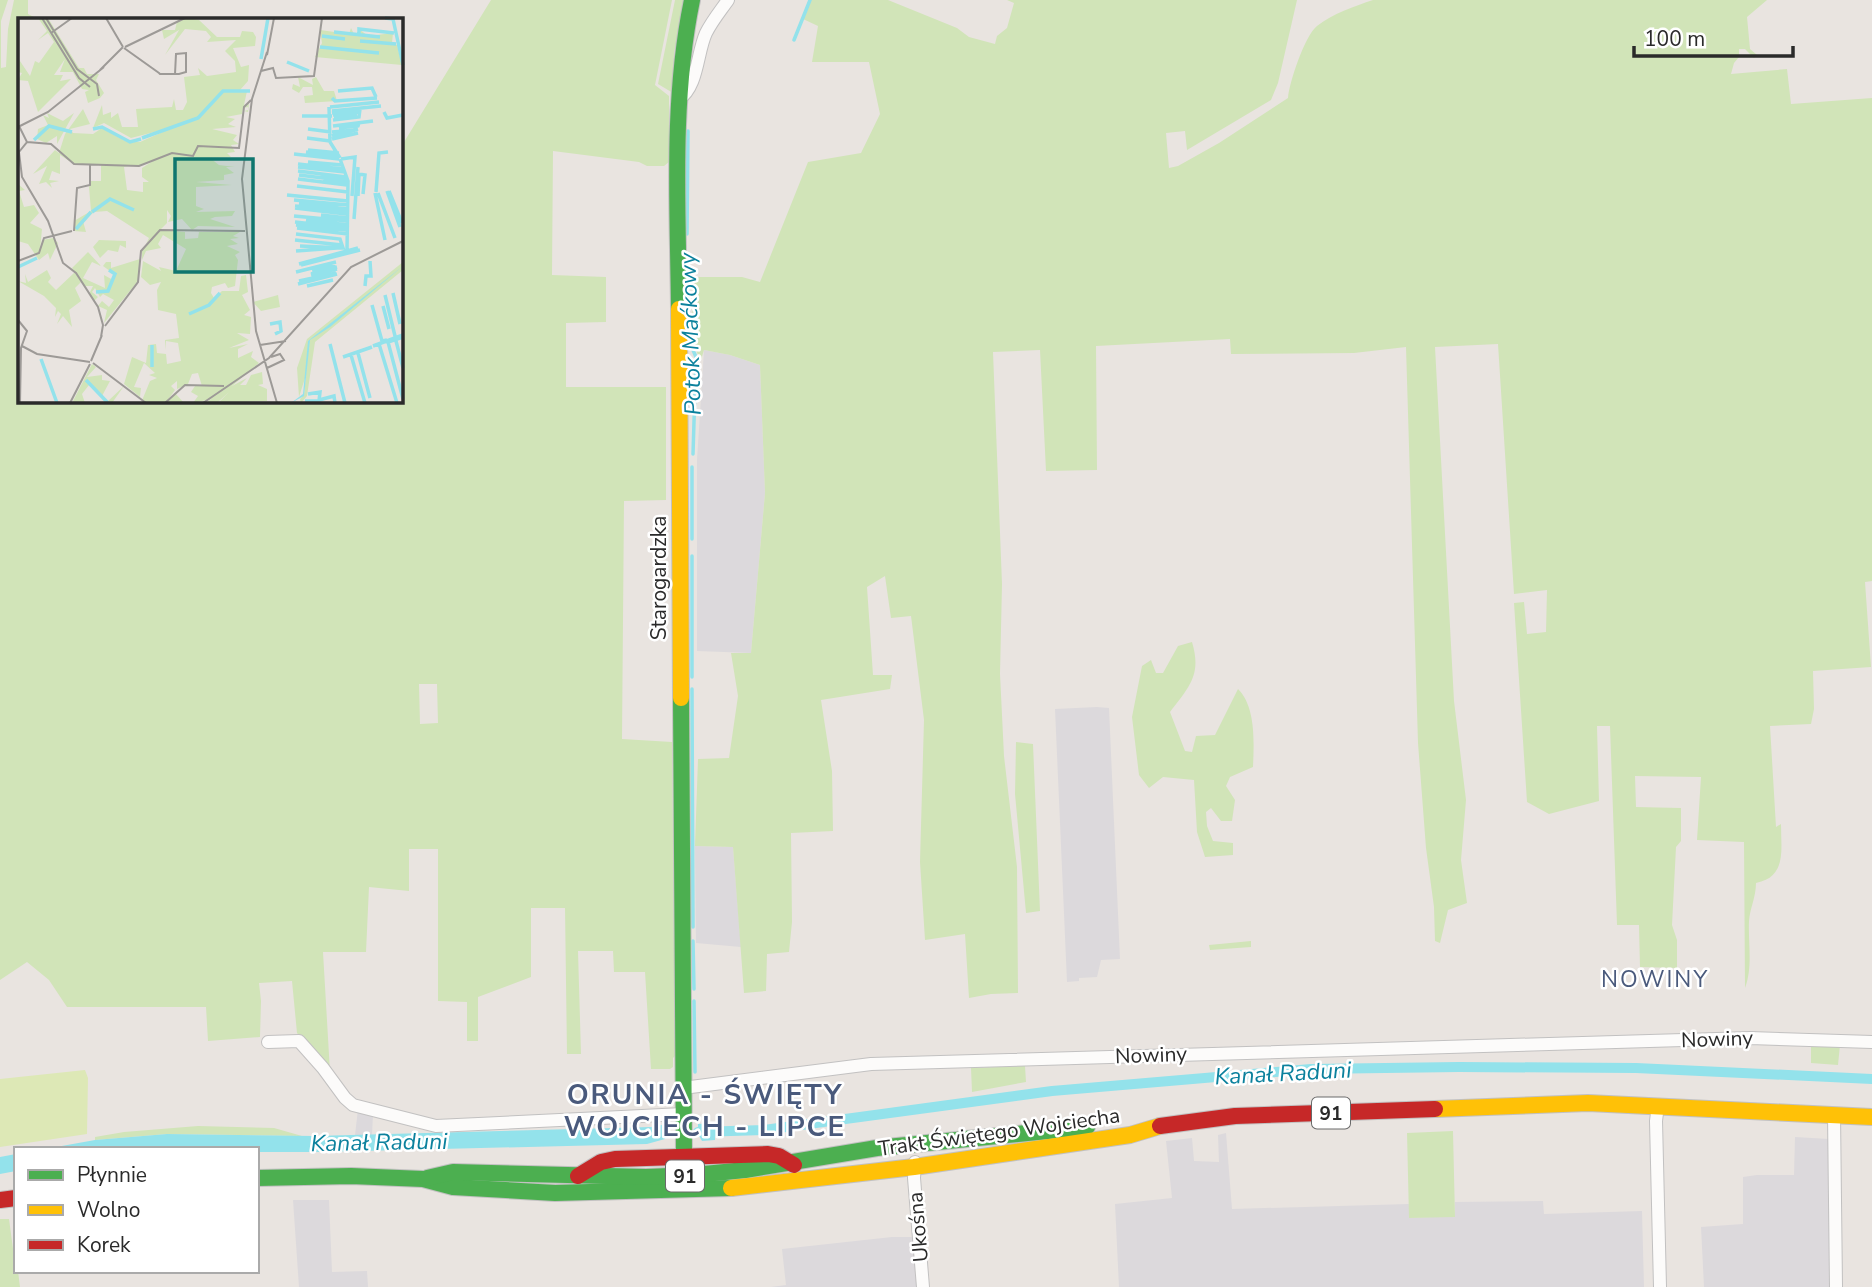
<svg xmlns="http://www.w3.org/2000/svg" width="1872" height="1287" viewBox="0 0 1872 1287" font-family="'Nunito Sans',sans-serif">
<style>
.industrial{fill:#dcd9dc}
.green{fill:#d1e4b8;fill-rule:evenodd}
.pitch{fill:#dde8b6}
.water{fill:#93e2eb}
.lines{fill:none;stroke-linecap:round;stroke-linejoin:round}
.stream{stroke:#93e2eb;stroke-width:3.5}
.canal{stroke:#93e2eb;stroke-width:10}
.street-casing{stroke:#c2c1c1;stroke-width:14}
.fast-casing{stroke:#c2c1c1;stroke-width:18}
.slow-casing{stroke:#c2c1c1;stroke-width:18}
.jam-casing{stroke:#c2c1c1;stroke-width:18}
.street{stroke:#fcfbfa;stroke-width:12}
.fast{stroke:#4caf50;stroke-width:16}
.slow{stroke:#ffc107;stroke-width:16}
.jam{stroke:#c62828;stroke-width:16}
.labels{text-anchor:middle;stroke-width:5;stroke-linejoin:round;paint-order:stroke}
.shield{fill:#fff;stroke:#6a6a6a;stroke-width:2}
.shield-label{font-size:19px;font-weight:bold;fill:#2a2a2a}
.street-label{font-size:21px;fill:#2a2a2a;stroke:#fff}
.water-label{font-size:23px;font-style:italic;fill:#0b819d;stroke:#fff}
.neighbourhood-label{font-size:23px;letter-spacing:2px;fill:#4a5a7c;stroke:#fff}
.district-label{font-size:28px;font-weight:bold;letter-spacing:2px;fill:#4a5a7c;stroke:#fff}
.inset-river{fill:none;stroke:#93e2eb;stroke-width:3.5}
.inset-road{fill:none;stroke:#9d9a97;stroke-width:2}
.view{fill:#0f766e;fill-opacity:0.15;stroke:#0f766e;stroke-width:3.5}
.inset-edge{fill:none;stroke:#2a2a2a;stroke-width:3.5}
</style>
<rect width="100%" height="100%" fill="#e9e4e0"/>
<g class="industrial">
<polygon points="704,350 730,355 760,365 765,493 751,653 697,651 697,460"/>
<polygon points="1097,707 1109,708 1120,959 1101,960 1097,977 1079,978 1079,981 1067,982 1055,709"/>
<polygon points="695,846 733,847 741,947 696,943"/>
<polygon points="358,1109 373,1114 372,1135 355,1135"/>
<polygon points="1226,1133 1232,1209 1409,1204 1410,1218 1455,1216 1455,1202 1543,1201 1544,1214 1642,1211 1644,1287 1119,1287 1115,1204 1172,1198 1166,1141 1192,1138 1194,1161 1219,1162 1218,1135"/>
<polygon points="1795,1137 1829,1139 1831,1287 1704,1287 1701,1227 1743,1224 1743,1177 1757,1175 1794,1175"/>
<polygon points="293,1200 329,1200 332,1272 367,1271 368,1287 299,1287"/>
<polygon points="892,1237 914,1237 918,1287 771,1287 786,1285 782,1249"/>
</g>
<g class="green">
<path d="M0,0H8L1,21V68L6,67L8,29L14,0H28V14L38,19H19V401H401V147L491,0H672L655,85L669,96V162L664,166H647L639,162L553,151L552,275L606,277V322L566,323V387H666V500L624,501L622,739L672,742L675,1056L673,1058V1067L670,1069H651L645,972H614L613,951H578L581,1054H567L565,908H531V977L478,997V1041H467V1002L438,1001V849H409V891L369,887L366,952H323L330,1072L297,1033L292,981L259,983L261,1001L260,1037L208,1041L206,1007H67L49,980L27,962L0,980ZM419,684H437L438,723L420,724Z"/>
<polygon points="675,0 685,0 674,53 673,93 658,84"/>
<path d="M810,0H888L957,28L969,37L995,44L997,36L1007,28L1014,3L1007,0H1297L1278,83L1271,100L1187,150L1185,131L1166,133L1169,168L1178,166L1219,143L1288,98C1289,83 1305,35 1317,26C1332,14 1355,6 1373,0H1767L1747,17L1750,49L1757,55L1754,58L1745,49H1739V57L1734,63L1731,74L1787,69L1791,104L1872,98V581L1865,582L1871,667L1813,671L1814,709L1811,724L1770,726L1776,827L1781,824C1781,850 1787,877 1756,883C1756,897 1750,908 1749,921C1748,943 1753,967 1745,988L1744,842L1697,840L1701,777L1635,776L1636,807L1681,808V841L1676,847L1672,925L1677,940V968L1640,967L1639,925H1617L1610,726H1597L1599,801L1549,814L1527,802L1514,603L1524,602L1527,634L1546,632L1547,590L1514,594L1498,344L1435,347L1454,701L1466,800L1461,860L1467,903L1448,910L1440,943L1435,941L1434,907L1426,848L1418,743L1406,347L1354,353L1231,354L1230,339L1096,346L1097,470L1046,471L1040,350L993,352L1002,584L1000,674L1004,756L1017,867L1018,993L991,994L969,998L965,934L925,940L920,862L924,720L911,616L891,618L885,576L867,587L873,675H892L890,689L821,700L832,771L833,831L791,833L792,922L789,952L767,954L766,991L744,993L733,847L695,846L698,759L729,758L738,696L731,653H751L765,493L760,365L730,355L704,350L701,360C689,344 693,298 693,277H742L760,282L808,162L861,153L880,114L869,62H812L818,26L803,19Z"/>
<path d="M1192,642C1202,675 1189,687 1170,712L1185,751L1192,752L1196,736L1215,735L1238,689C1256,707 1254,742 1253,767L1230,777L1226,786L1235,800L1232,821H1221L1211,808L1206,812L1207,826L1213,841L1233,843V855L1205,857L1197,832L1194,780L1163,777L1149,788L1139,775L1132,717L1142,666L1151,660L1156,673H1163L1178,646Z"/>
<polygon points="1016,742 1033,744 1040,911 1026,913 1015,794"/>
<polygon points="1251,941 1251,947 1210,950 1209,945"/>
<polygon points="1811,1043 1840,1045 1838,1065 1811,1063"/>
<polygon points="1025,1066 1026,1082 972,1092 971,1068"/>
<polygon points="198,1126 274,1128 302,1136 167,1134 95,1140 95,1137 124,1132"/>
<polygon points="1453,1131 1455,1217 1409,1218 1407,1133"/>
<polygon points="0,1219 9,1219 16,1271 18,1271 20,1287 0,1287"/>
</g>
<polygon class="pitch" points="85,1070 88,1078 87,1134 0,1147 0,1079"/>
<g class="water">
<polygon points="715,1123 715,1140 702,1141 698,1134 698,1124"/>
<polygon points="667,1124 665,1139 647,1144 321,1152 257,1152 257,1149 45,1149 95,1140 167,1134 314,1136 651,1127"/>
<polygon points="16,1154 16,1171 0,1174 0,1157"/>
</g>
<g class="lines">
<g class="stream">
<polyline points="794,40 810,0"/>
<polyline points="687,234 688,131"/>
<polyline points="687,336 696,357 693,454"/>
<polyline points="692,539 692,467"/>
<polyline points="692,556 692,677"/>
<polyline points="692,689 693,927"/>
<polyline points="693,941 694,989"/>
<polyline points="694,1001 695,1072"/>
</g>
<polyline class="canal" points="698,1132 764,1130 1052,1091 1311,1069 1459,1067 1636,1068 1872,1079"/>
<defs>
<g id="street">
<path d="M679,99C698,87 697,52 706,33C712,21 721,10 728,0"/>
<polyline points="268,1042 299,1041 323,1068 345,1098 353,1105 436,1126 683,1114"/>
<polyline points="683,1088 871,1064 1750,1038 1872,1042"/>
<polyline points="1658,1105 1656,1121 1660,1287"/>
<polyline points="1834,1114 1836,1287"/>
<polyline points="915,1162 914,1178 923,1287"/>
</g>
<g id="fast">
<path d="M679,309C678,207 671,101 692,0"/>
<polyline points="681,698 684,1156"/>
<polyline points="257,1178 351,1176 423,1179 453,1187 555,1193 731,1188"/>
<polyline points="427,1178 453,1172 646,1177 694,1175 745,1170 877,1148 1087,1127"/>
</g>
<g id="slow">
<polyline points="679,309 681,698"/>
<polyline points="1435,1109 1588,1103 1872,1117"/>
<polyline points="731,1188 914,1167 1130,1135 1160,1126"/>
</g>
<g id="jam">
<polyline points="1160,1126 1235,1116 1435,1109"/>
<polyline points="578,1176 601,1162 615,1159 768,1154 779,1156 794,1165"/>
<polyline points="0,1200 16,1198"/>
</g>
</defs>
<use href="#street" class="street-casing"/>
<use href="#fast" class="fast-casing"/>
<use href="#slow" class="slow-casing"/>
<use href="#jam" class="jam-casing"/>
<use href="#street" class="street"/>
<use href="#fast" class="fast"/>
<use href="#slow" class="slow"/>
<use href="#jam" class="jam"/>
</g>
<g class="labels">
<g class="shield">
<rect x="1312" y="1097.5" width="38" height="31" rx="5"/>
<rect x="666" y="1160.5" width="38" height="31" rx="5"/>
</g>
<g class="shield-label">
<text x="1331" y="1120">91</text>
<text x="685" y="1183">91</text>
</g>
<g class="street-label">
<text transform="translate(659 578) rotate(-90)" y="7">Starogardzka</text>
<text transform="translate(1717 1039) rotate(-2)" y="7">Nowiny</text>
<text transform="translate(1151 1055) rotate(-2)" y="7">Nowiny</text>
<text transform="translate(999 1132) rotate(-8)" y="7">Trakt Świętego Wojciecha</text>
<text transform="translate(918 1227) rotate(-95)" y="7">Ukośna</text>
</g>
<g class="water-label">
<text transform="translate(690 334) rotate(-92)" y="8">Potok Maćkowy</text>
<text transform="translate(1283 1073) rotate(-3)" y="8">Kanał Raduni</text>
<text transform="translate(379 1142) rotate(-1)" y="8">Kanał Raduni</text>
</g>
<g class="neighbourhood-label">
<text x="1655" y="987">NOWINY</text>
</g>
<g class="district-label">
<text x="705" y="1104">ORUNIA - ŚWIĘTY<tspan x="705" dy="32">WOJCIECH - LIPCE</tspan></text>
</g>
</g>
<g transform="translate(18 18)">
<rect width="385" height="385" fill="#e9e4e0"/>
<path d="M20,0H30L61,50H66L69,56H81L78,62L86,75L82,80L70,85L67,74L71,72L64,71L55,54H42L47,41L36,57H45L42,63L53,61L20,94L10,63L0,62L4,55L0,54V40L12,58L17,43L21,45L36,24L30,15L20,22L29,13ZM170,0L181,2L199,19H222L224,13L235,14L238,19L237,28L215,30L223,49L231,47L230,63L222,72L229,73L226,87L231,85L230,94L226,93L230,92V89L225,90L224,96L208,99L217,101L210,106L218,109L194,111L219,117L215,122L221,126L213,127L217,134L209,135L213,139L192,140L201,147L217,149H208L216,155L206,157V162L178,164L214,167L178,169V188L186,191L178,194L217,193L214,198L197,199L192,201L217,209L180,208L174,212L164,201L150,204L153,198L149,192V205L142,212L167,214V221L180,220L181,214H222L215,218L221,220L212,221L220,226L209,228L222,234L217,237L220,242L217,268L210,270L207,265L194,269L193,275L196,280L204,273H221L223,258L228,257L230,274L224,277L232,292L226,297L233,299L232,316L219,315L231,322L211,330L230,326L220,331V340L235,333L233,339L241,345L214,368L229,360L222,367H228L233,357L244,354L245,366L240,367L249,371V383L200,385L211,374L199,385H188L193,381L175,385L180,378L173,374L177,368H184L180,355L174,356L170,366L159,371V363L153,368L157,372L149,383L157,375L166,385H123L132,363L139,360L131,357L137,355L126,345L116,369L123,370L122,379L106,366L114,339L128,345L130,327L138,326L139,335L148,336L149,346L163,343L160,325L148,323L147,332V322L161,320L158,296L140,292L139,272L143,264L132,267L123,259L125,243L143,253L141,249L158,253L168,231L145,217L140,226L143,230L128,233L124,242V233L134,219L128,226L131,220L89,193L76,194L65,203L68,214L56,213V203L73,193L71,169L73,163H83V147L110,148L106,149L109,172L125,174V164H131L124,159V150L135,143L122,148L56,146L42,137V156L34,153L31,162L41,163L32,165L34,170L28,164L21,166L29,148L15,156L37,132L41,135L47,116L65,91L72,106L52,111L55,115L75,116L84,110L107,123L122,124L156,109L113,120L86,105L75,110L84,87L85,97L93,94V100L100,95L104,109H120L118,91L154,89L156,81L158,92H165L169,84L166,59L182,57L180,50L189,58L218,54L217,43L207,33L218,22L189,24L193,19L188,13L167,11L147,37L161,12L146,21L144,12H157L159,4ZM333,10L336,16L341,17V11L350,18L375,15L374,25L379,27L384,47L297,39L304,25L302,12L331,16ZM280,59L295,67L294,61L298,59L306,73H316L319,83L287,85L286,78L295,77L294,69H285L281,75L274,71L275,66L282,69ZM29,95L45,103L56,95L39,126V118L28,125L19,121L20,111L30,107L25,97L31,100ZM0,166L7,172L1,173L6,189L16,187L21,195L12,205L24,211L22,232L24,222L35,220L40,225L32,242L30,235L21,242L10,226L0,223ZM81,222L108,223V230L102,227L100,234L90,232L82,240L75,229ZM70,234L83,248L74,244L65,260L87,270L86,257L95,262L96,256L85,248L88,244H93V250L122,241L120,263L86,305L89,292L80,288L84,283L91,289L96,282L85,276L82,279L77,270L74,274L80,279L76,283L71,276L75,268H67L54,250ZM385,244V252L297,324L289,378L283,385L282,381L286,377L288,357L281,379L279,350L289,321ZM29,252L33,260L30,264L38,272L57,254L63,264L57,270L63,283L51,292L54,309L45,298L39,306L43,296L40,293L37,299L38,290L26,278L0,263L8,265L7,256L10,264ZM260,277L262,289L243,293L235,284ZM74,346L78,349L69,359L84,357V362L92,363L84,378L89,384L106,368L94,385H90L71,367L64,376L67,385H54Z" fill="#d1e4b8"/>
<path d="M385,248L312,309L292,322L286,378L273,385L285,376L290,323Z" fill="#93e2eb"/>
<path class="inset-river" d="M367,0L375,1L385,47M316,14L362,19M341,16V11L376,15M304,18L327,21M342,23L378,26M302,29L361,35M243,41L250,0M269,44L291,53M320,73L354,70L358,79M314,80L317,83L359,80M311,89L312,124L322,140M312,89L361,84M314,93L363,88M366,94L369,100L385,97M314,95L341,92M315,97L342,94M284,98H314M316,100L339,97M315,102L341,99L342,91M315,108L355,103M321,110L340,108L341,105M75,111L84,109L112,124L123,121M290,111L313,114M314,114L338,112M314,118L340,111M124,120L180,100L205,73H232M289,120L312,123M314,121L340,115M16,122L31,108L54,114M290,132L321,135M288,134L321,138M276,136L321,141M322,141L330,163L329,233M323,141L337,139L334,178M290,144L324,147M280,146L325,151M280,149L327,154M280,153L328,159M281,157L329,163M300,157L329,161M280,161L329,167M305,162L329,165M279,168L330,174M369,173L382,209M371,173L384,205M358,174L361,135L370,134M357,175L367,222M360,175L377,220M269,177L330,183M340,178L341,156L347,157L345,176M276,182L330,187M281,185L329,191M277,188L328,193M277,190L328,196M74,194L92,181L116,192M303,197L330,200M276,198L330,203M336,201L340,149M288,202L331,207M277,204L331,210M278,207L329,212M279,210L330,216M58,211L73,194M278,216L322,221L325,230L282,228M277,222L324,227M278,233L319,230M281,246L340,230M283,247L342,232M0,249L19,240M294,252L317,246M278,254L318,244M293,256L319,249M293,257L319,251M281,263L318,255M280,266L319,256M289,268L315,262M347,268L348,258H353L352,243M78,274L90,273L97,256L91,252M375,275L382,306M367,277L377,318M354,287L364,323L369,322M365,288L371,311M171,296L191,287L202,275M252,306L262,304L263,313L257,316M385,319L370,324L385,381M378,323L385,350M312,326L327,385M361,326L379,385M134,327V349M355,328L385,317M340,335L352,380M333,337L347,385M325,339L354,329M23,341L39,385M68,362L90,385M301,382L316,378L317,385M287,383H301L302,374L290,376"/>
<path class="inset-road" d="M24,0L61,60L72,69M28,0L59,51L79,66L81,78M88,0L105,29M33,15L54,0M107,29L167,0M106,30L141,55L142,56H161L168,54V35L158,36L157,56M249,34L234,81L224,161L238,313L259,385M249,37L256,0M82,52L105,29M243,53L255,50L258,60L296,58L304,0M1,108L9,124L1,134L4,159L30,203L45,245L58,255L80,289L85,307L83,319M0,109L30,94L86,49M9,124L33,126L56,146L121,148L154,135L175,138L180,128L221,130L226,89L233,82M56,213L59,170L72,167V146M0,243L21,235L26,220L54,213M0,302L9,313L3,330L2,385M87,308L120,264L123,233L142,212L227,213M242,327L268,323M4,328L19,336L72,344M73,343L84,317M75,345L128,385M249,350L266,342L262,336L253,339M52,385L72,346M147,385L167,367L206,368M185,385L251,340L333,249L385,223"/>
<path class="view" d="M157,141H235V254H157Z"/>
<rect width="385" height="385" class="inset-edge"/>
</g>
<rect x="14" y="1147" width="245" height="126" fill="#ffffff" stroke="#aaaaaa" stroke-width="2"/>
<rect x="28" y="1170" width="35" height="10" fill="#4caf50" stroke="#aaaaaa" stroke-width="2"/>
<text x="77" y="1182" font-size="21" fill="#2a2a2a">Płynnie</text>
<rect x="28" y="1205" width="35" height="10" fill="#ffc107" stroke="#aaaaaa" stroke-width="2"/>
<text x="77" y="1217" font-size="21" fill="#2a2a2a">Wolno</text>
<rect x="28" y="1240" width="35" height="10" fill="#c62828" stroke="#aaaaaa" stroke-width="2"/>
<text x="77" y="1252" font-size="21" fill="#2a2a2a">Korek</text>
<path d="M1634 46v10h159v-10" fill="none" stroke="#2a2a2a" stroke-width="3.5"/>
<text x="1644" y="46" font-size="21" fill="#2a2a2a" stroke="#ffffff" stroke-width="5" paint-order="stroke">100 m</text>
</svg>
